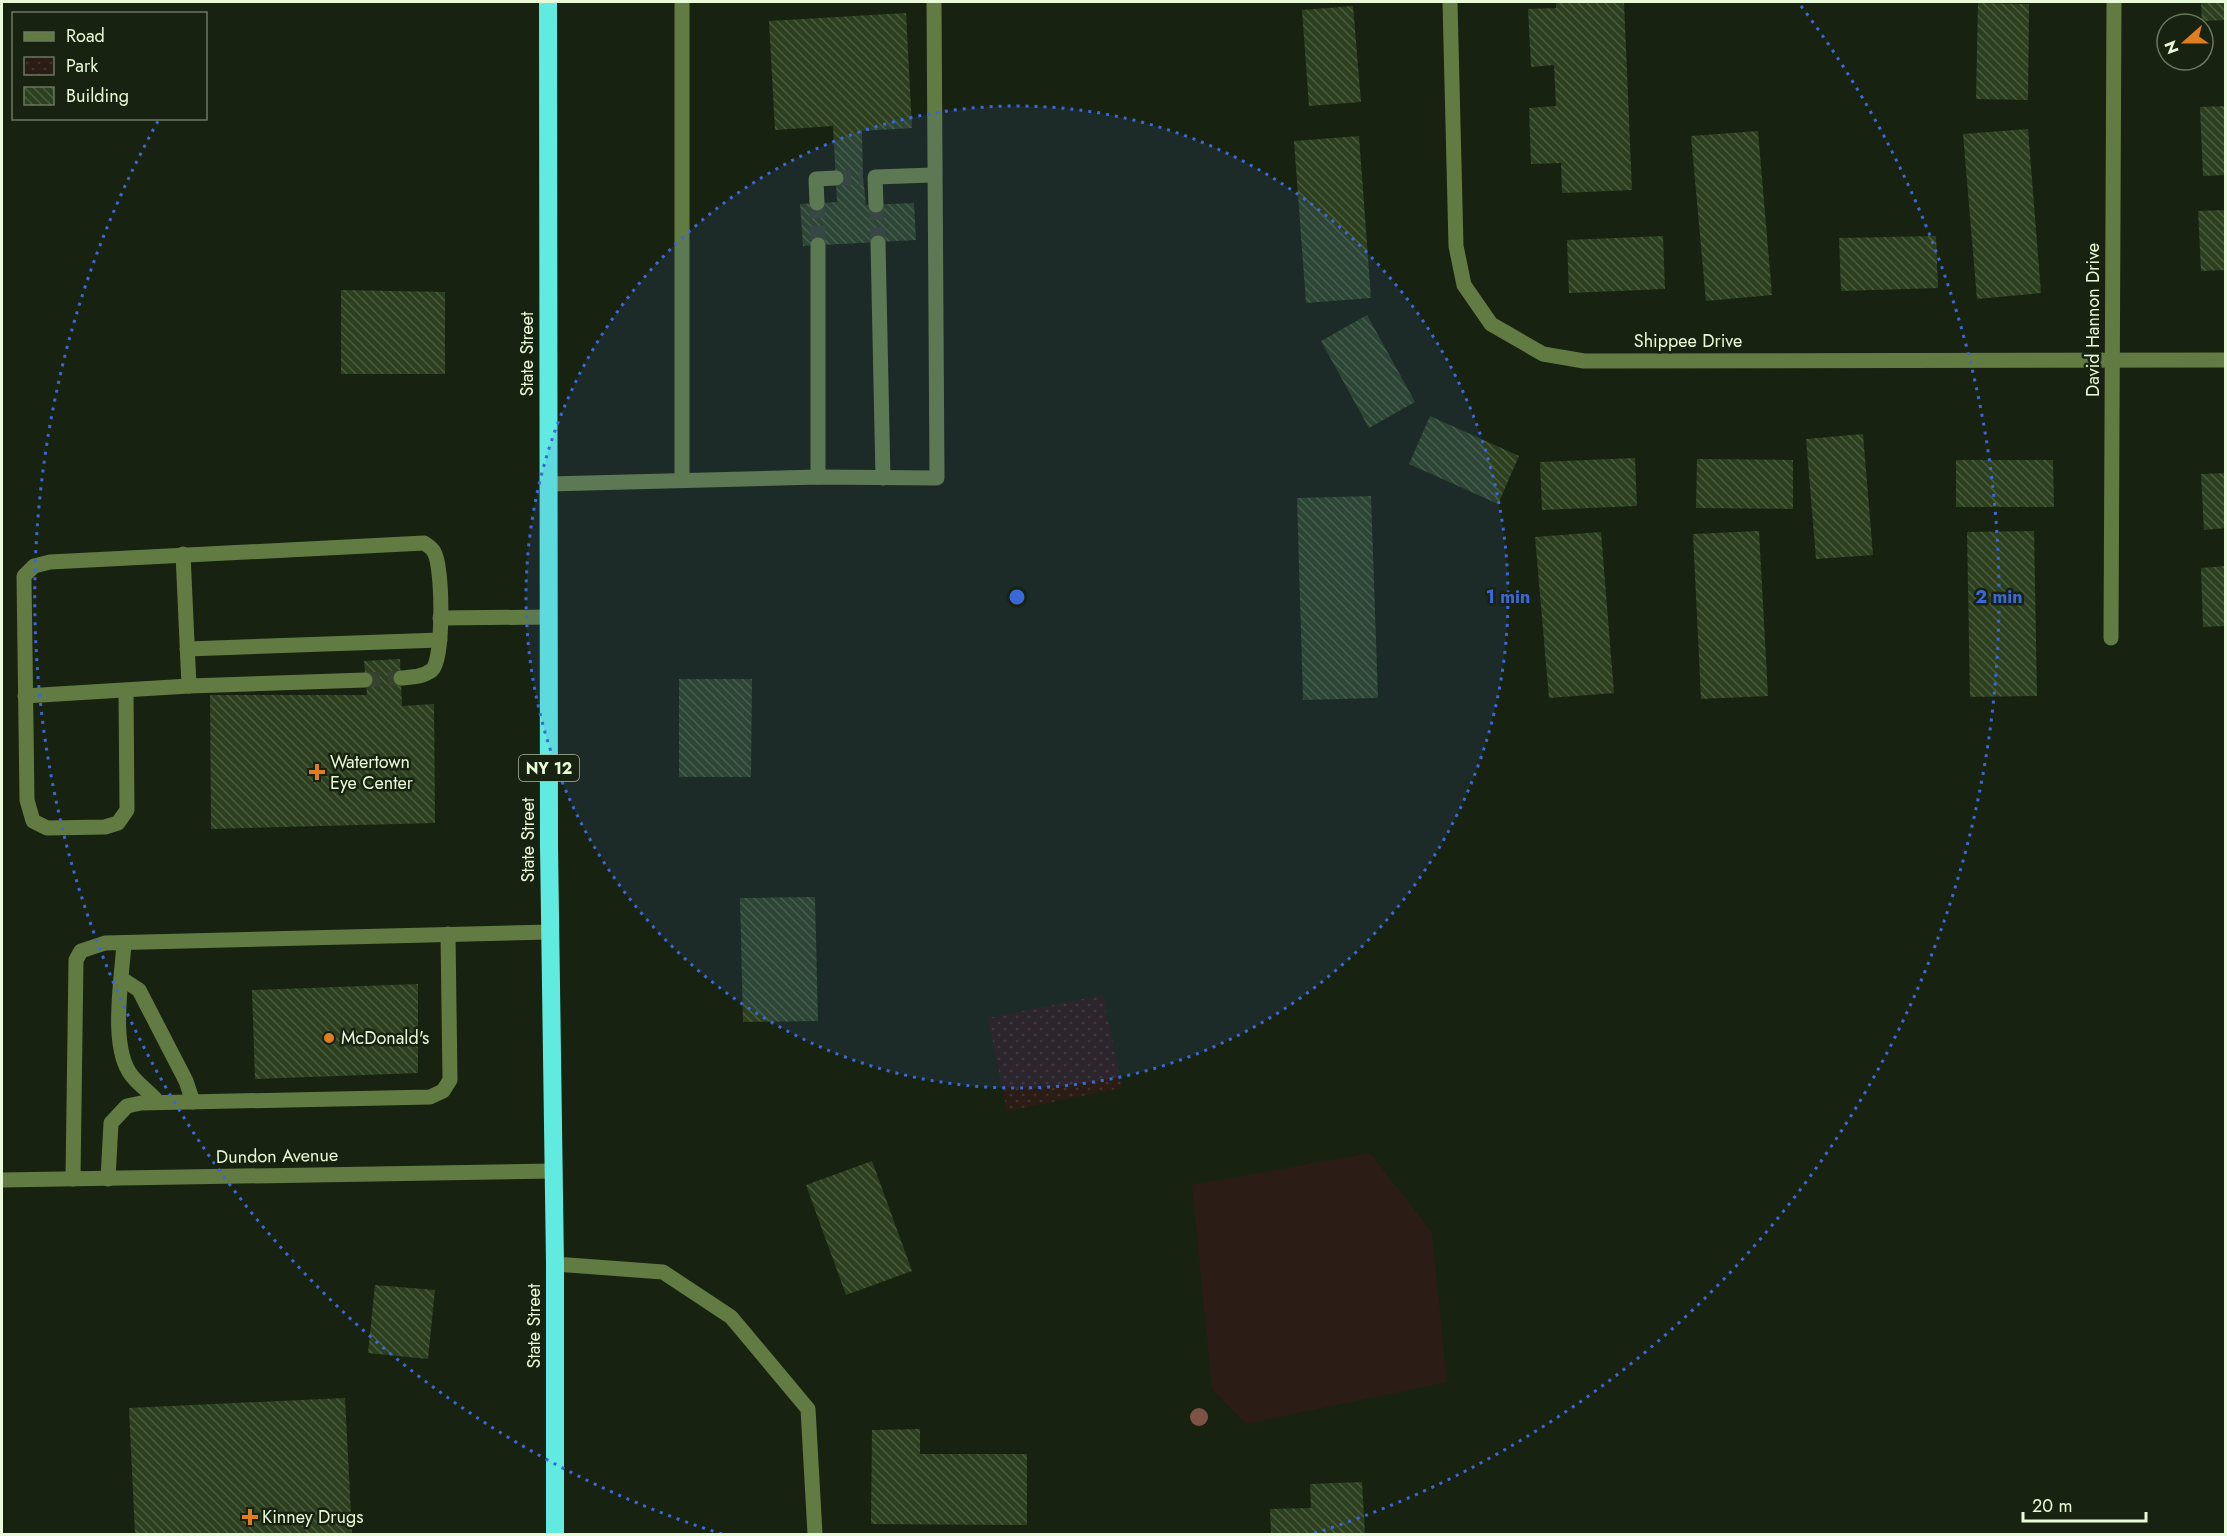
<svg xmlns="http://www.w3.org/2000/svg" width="2227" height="1536" viewBox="0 0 2227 1536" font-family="Jost,sans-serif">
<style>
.park{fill:url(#park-dots)}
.pitch{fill:#2b1d15}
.building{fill:url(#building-back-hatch)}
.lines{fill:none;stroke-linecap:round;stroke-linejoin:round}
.minor-tunnel{stroke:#37422f;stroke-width:15;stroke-dasharray:15 8;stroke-linecap:butt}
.minor{stroke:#627b42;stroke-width:15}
.highway{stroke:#61eadf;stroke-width:18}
.tree{fill:#7d5343}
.ring{fill:none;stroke:#3b68d8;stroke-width:3;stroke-dasharray:3 6}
.poi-dot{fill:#df7e1e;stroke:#182211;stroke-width:2}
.labels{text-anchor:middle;stroke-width:5;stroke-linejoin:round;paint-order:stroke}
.shield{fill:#182211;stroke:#aab99c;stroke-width:1.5}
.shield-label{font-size:16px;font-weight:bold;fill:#e8fad7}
.street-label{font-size:18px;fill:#e8fad7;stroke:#182211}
.poi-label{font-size:18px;fill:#e8fad7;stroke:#182211;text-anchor:start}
.centre{fill:#3b68d8;stroke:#182211;stroke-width:3}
.ring-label{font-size:18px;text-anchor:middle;font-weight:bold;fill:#3b68d8;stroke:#182211;stroke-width:5;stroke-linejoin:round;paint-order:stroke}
</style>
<defs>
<pattern id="park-dots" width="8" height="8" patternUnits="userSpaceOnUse" patternTransform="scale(1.5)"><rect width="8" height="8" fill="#2b1d15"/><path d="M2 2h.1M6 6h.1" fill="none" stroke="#40342b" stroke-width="1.8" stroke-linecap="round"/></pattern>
<pattern id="building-back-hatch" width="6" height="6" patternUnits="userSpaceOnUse" patternTransform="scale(1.5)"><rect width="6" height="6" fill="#2c401f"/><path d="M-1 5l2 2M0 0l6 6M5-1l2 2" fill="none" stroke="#4b5c3f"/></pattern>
</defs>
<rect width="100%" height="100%" fill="#182211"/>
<polygon class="park" points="1103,995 1122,1088 1007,1111 988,1018"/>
<polygon class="pitch" points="1370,1153 1432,1232 1447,1382 1246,1424 1212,1389 1192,1185"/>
<g class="building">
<polygon points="1556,2 1624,2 1632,190 1562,193 1561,163 1531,164 1529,108 1556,106 1554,65 1531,67 1528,9 1556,8"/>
<polygon points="2201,2 2226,2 2226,20 2202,21"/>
<polygon points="1978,3 2029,4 2028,100 1976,99"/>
<polygon points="1353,6 1361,102 1309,106 1302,10"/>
<polygon points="906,13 912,128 862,131 863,177 866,205 914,203 916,240 803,246 800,204 837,202 833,126 775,130 769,21"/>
<polygon points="2226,106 2226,175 2203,176 2200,107"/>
<polygon points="2028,129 2041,293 1977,299 1963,134"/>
<polygon points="1758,131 1772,295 1706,301 1691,136"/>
<polygon points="1359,136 1371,298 1306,303 1294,141"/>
<polygon points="2226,210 2226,270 2201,271 2198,211"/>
<polygon points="1663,236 1665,289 1569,293 1567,240"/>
<polygon points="1936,236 1938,288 1841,291 1839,238"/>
<polygon points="341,290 445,292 445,374 341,374"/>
<polygon points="1367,315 1415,402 1369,428 1321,341"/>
<polygon points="1430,416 1519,456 1498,504 1409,464"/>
<polygon points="1863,434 1873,555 1816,559 1806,439"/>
<polygon points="1635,458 1637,506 1542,510 1540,462"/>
<polygon points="1697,459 1793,460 1793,509 1696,508"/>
<polygon points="1956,460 2053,460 2054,507 1956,507"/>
<polygon points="2226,473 2226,528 2204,530 2201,474"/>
<polygon points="1371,496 1378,698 1303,700 1297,498"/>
<polygon points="1759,531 1768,696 1701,699 1693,534"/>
<polygon points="2034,531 2037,696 1970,697 1967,532"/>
<polygon points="1601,532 1614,693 1549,698 1535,537"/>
<polygon points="2226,566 2226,626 2203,627 2201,568"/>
<polygon points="400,659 402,706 434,704 435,823 211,829 210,695 367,695 364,661"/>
<polygon points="679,679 752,679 751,777 679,777"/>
<polygon points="815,897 818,1021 743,1022 740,898"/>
<polygon points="418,984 418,1073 255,1079 252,990"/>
<polygon points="872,1161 912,1271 846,1295 806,1185"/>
<polygon points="375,1285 435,1290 428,1359 368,1353"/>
<polygon points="345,1398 352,1534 135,1534 129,1408"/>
<polygon points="920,1429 920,1454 1027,1454 1027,1525 871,1524 872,1430"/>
<polygon points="1362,1482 1365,1534 1271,1534 1270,1509 1311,1508 1310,1484"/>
</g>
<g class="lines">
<g class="minor-tunnel">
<polyline points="836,178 863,177"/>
<polyline points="817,203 818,245"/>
<polyline points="876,205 878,243"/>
<polyline points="365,680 401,678"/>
</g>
<g class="minor">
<polyline points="1450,2 1456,246 1464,285 1491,324 1543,354 1584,361 2226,360"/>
<polyline points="817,203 816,179 836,178"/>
<polyline points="876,205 875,177 933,175"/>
<polyline points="878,243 883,478"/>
<polyline points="818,477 818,245"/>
<polyline points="682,480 682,2"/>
<polyline points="549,484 818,477 937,478 934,2"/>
<polyline points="183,554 189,686"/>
<polyline points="440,618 549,617"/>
<polyline points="2111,638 2114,2"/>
<polyline points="187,649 440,640"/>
<path d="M126,692L127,810L118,823L105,827L47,828L33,821L27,800L24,576L34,566L50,562L424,543C427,545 432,548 434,552C443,566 444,659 432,670C423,677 412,677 401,678"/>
<polyline points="25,696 189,686 365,680"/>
<path d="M124,943C122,978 109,1048 132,1076C140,1086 150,1092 158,1102"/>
<polyline points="122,979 139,990 186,1081 193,1102"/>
<polyline points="73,1179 76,960 81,951 105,943 550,932"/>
<polyline points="108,1179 111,1123 127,1106 141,1103 430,1097 443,1091 450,1080 448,934"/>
<polyline points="2,1180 552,1171"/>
<polyline points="555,1264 663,1272 731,1317 808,1409 815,1534"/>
</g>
<polyline class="highway" points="548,2 549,846 555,1264 555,1534"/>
</g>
<circle class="tree" cx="1199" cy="1417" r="9"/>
<circle cx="1017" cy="597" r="491" fill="#3b68d8" fill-opacity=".12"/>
<g class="ring">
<circle cx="1017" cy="597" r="491"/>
<path d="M722 1534A982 982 0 0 1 158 121M1801 6A982 982 0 0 1 1312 1534"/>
</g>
<g class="poi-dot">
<path d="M314 763h6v6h6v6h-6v6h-6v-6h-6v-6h6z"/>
<circle cx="329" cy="1038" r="6"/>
<path d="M247 1508h6v6h6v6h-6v6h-6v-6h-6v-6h6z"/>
</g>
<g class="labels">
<rect class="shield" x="519" y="755" width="60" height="26" rx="4.5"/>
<g class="shield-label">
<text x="549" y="774">NY 12</text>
</g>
<g class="street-label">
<text transform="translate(2093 320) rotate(-90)" y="6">David Hannon Drive</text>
<text x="1688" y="347">Shippee Drive</text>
<text transform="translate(527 354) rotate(-90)" y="6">State Street</text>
<text transform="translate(528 840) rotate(-90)" y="6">State Street</text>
<text transform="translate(277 1156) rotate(-1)" y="6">Dundon Avenue</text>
<text transform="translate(534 1326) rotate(-90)" y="6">State Street</text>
</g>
<g class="poi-label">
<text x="330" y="768">Watertown<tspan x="330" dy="21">Eye Center</tspan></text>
<text x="341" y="1044">McDonald's</text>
<text x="262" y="1523">Kinney Drugs</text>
</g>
</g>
<circle cx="1017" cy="597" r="9" class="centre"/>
<g class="ring-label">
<text x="1508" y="603">1 min</text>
<text x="1999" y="603">2 min</text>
</g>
<rect width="2227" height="1536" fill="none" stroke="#e8fad7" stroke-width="6"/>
<rect x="12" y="12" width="195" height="108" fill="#182211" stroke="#6b7860" stroke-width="1.5"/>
<rect x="24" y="32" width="30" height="9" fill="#627b42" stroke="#6b7860" stroke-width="1.5"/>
<text x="66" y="42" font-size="18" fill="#e8fad7">Road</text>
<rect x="24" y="57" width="30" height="18" fill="url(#park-dots)" stroke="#6b7860" stroke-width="1.5"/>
<text x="66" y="72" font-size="18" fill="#e8fad7">Park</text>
<rect x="24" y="87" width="30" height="18" fill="url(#building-back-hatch)" stroke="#6b7860" stroke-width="1.5"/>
<text x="66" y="102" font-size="18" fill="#e8fad7">Building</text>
<g transform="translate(2185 42) rotate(249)"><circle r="28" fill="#182211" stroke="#6b7860" stroke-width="1.5"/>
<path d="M0-4.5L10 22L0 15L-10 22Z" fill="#df7e1e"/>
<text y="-9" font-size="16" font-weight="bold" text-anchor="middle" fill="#e8fad7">N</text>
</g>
<path d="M2023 1512v9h123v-9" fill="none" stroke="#e8fad7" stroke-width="3"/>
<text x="2032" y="1512" font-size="18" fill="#e8fad7" stroke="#182211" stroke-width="4.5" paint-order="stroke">20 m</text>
</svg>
